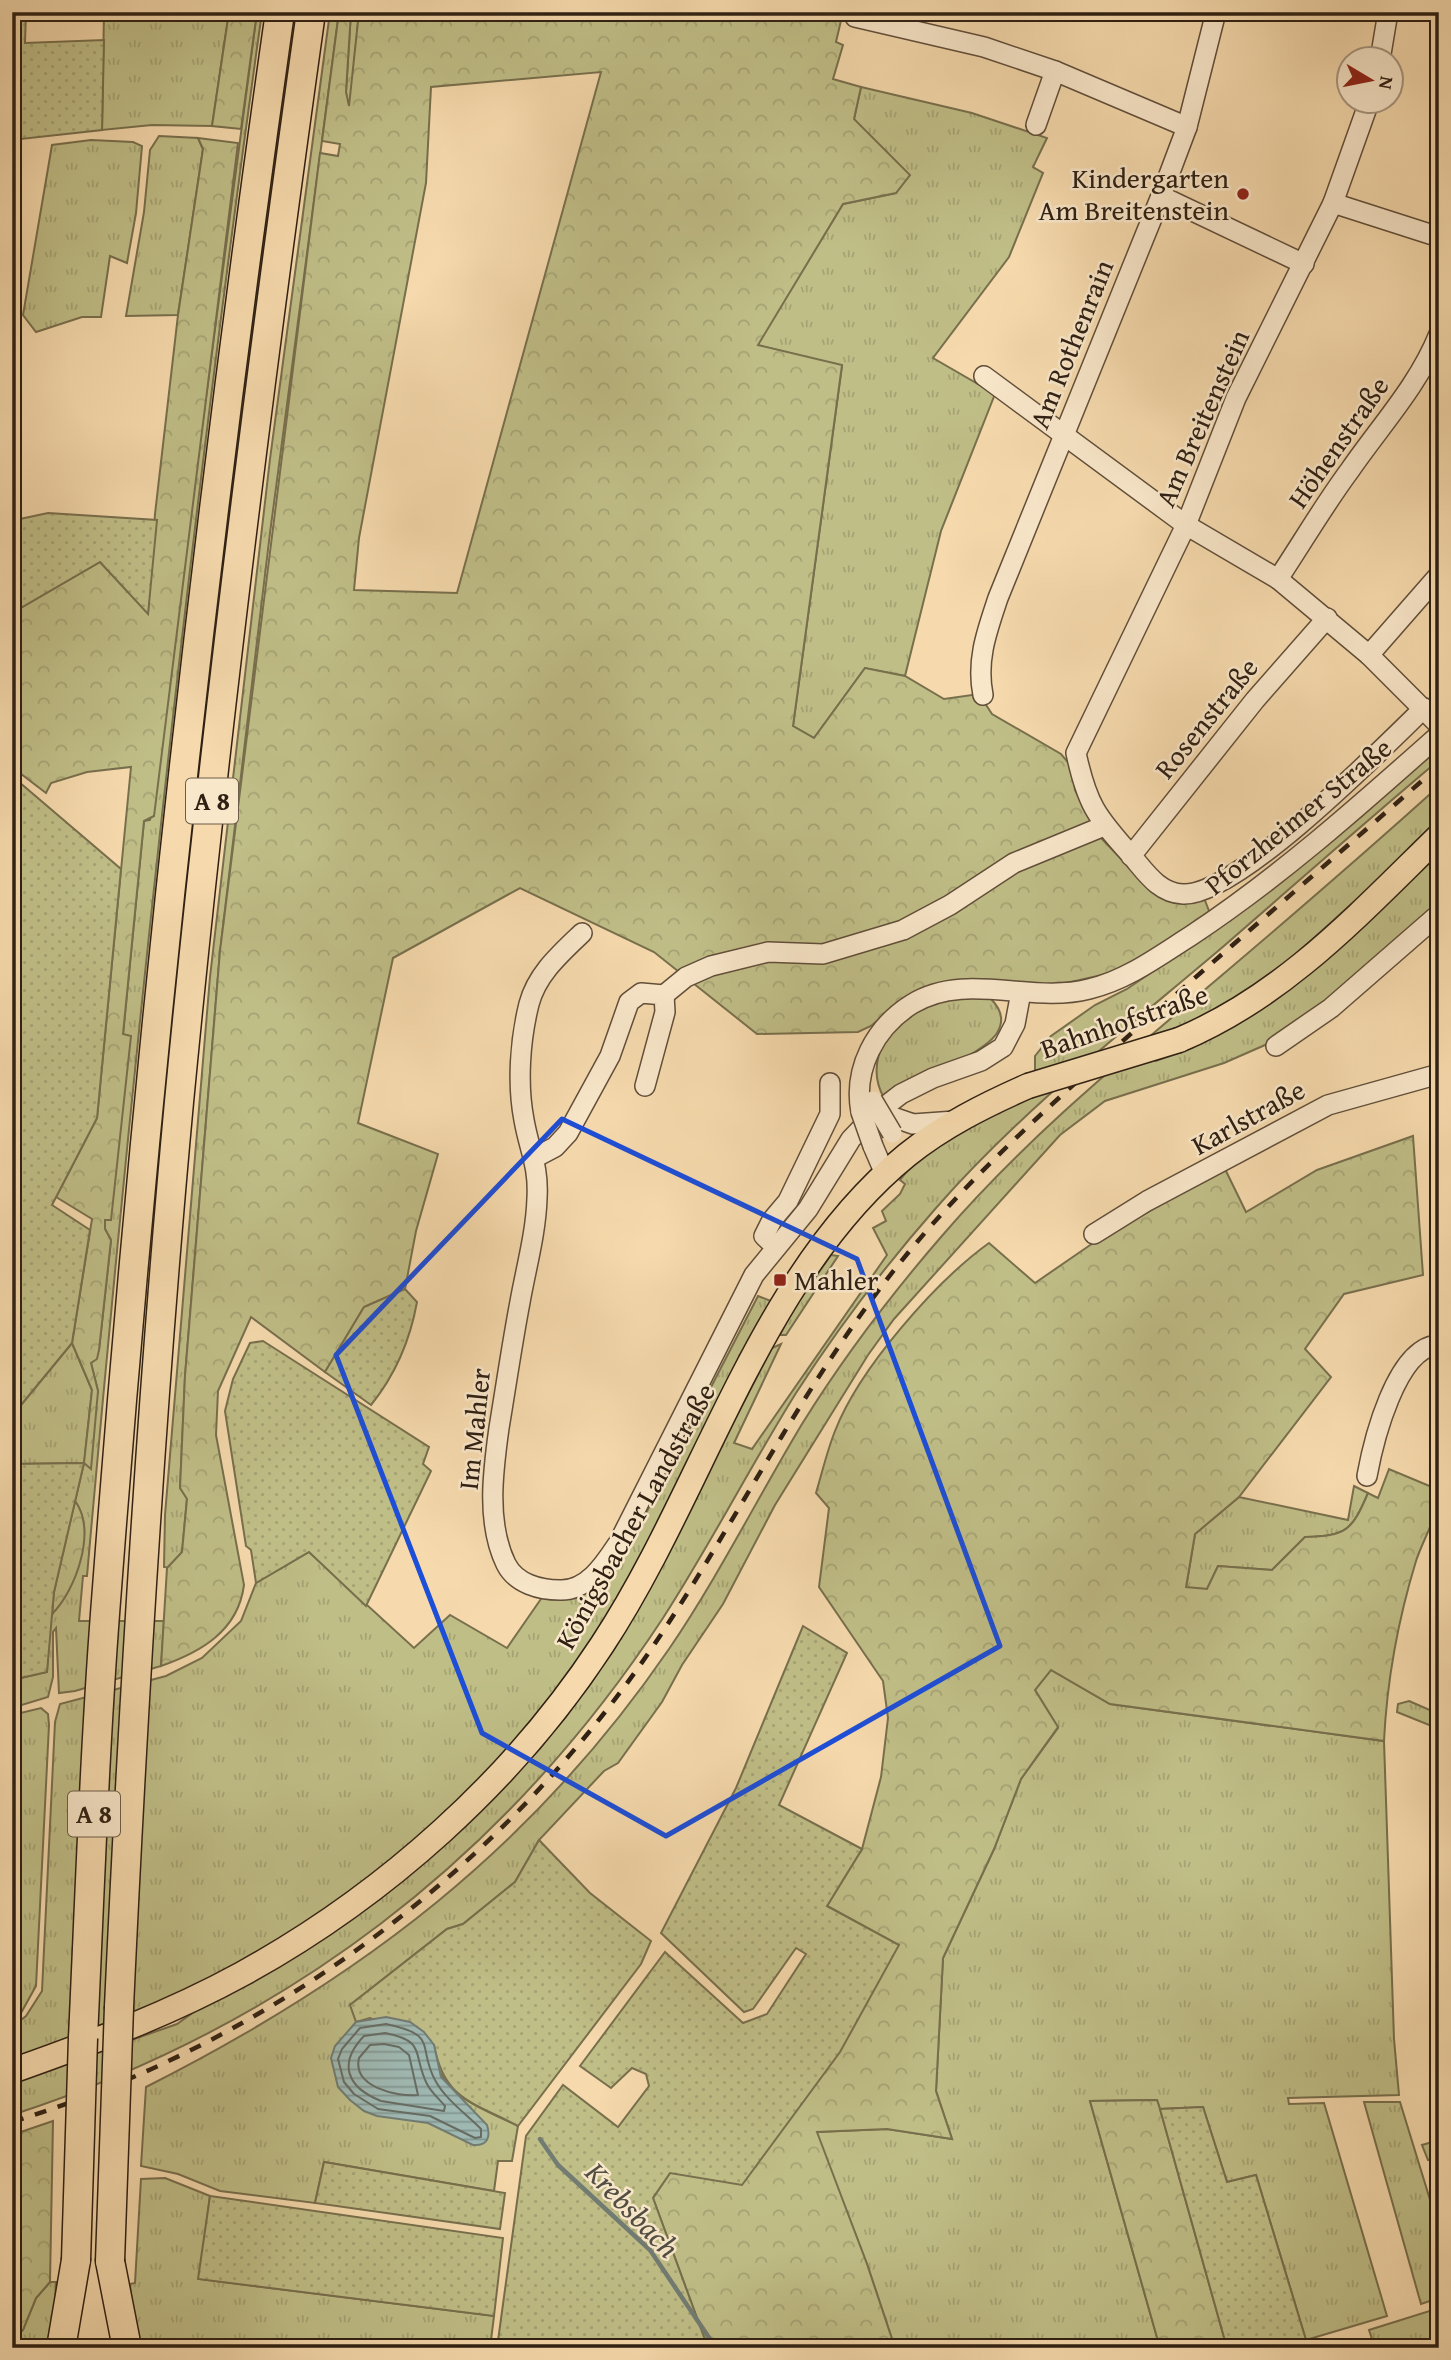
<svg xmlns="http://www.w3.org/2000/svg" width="1451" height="2360" viewBox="0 0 1451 2360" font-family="'Gentium Book Plus',serif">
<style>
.grass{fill:url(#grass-tufts);stroke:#786f4d;stroke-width:2}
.forest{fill:url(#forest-crowns);stroke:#786f4d;stroke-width:2;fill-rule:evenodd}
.garden{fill:url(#garden-dots);stroke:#786f4d;stroke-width:2}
.water{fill:url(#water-rules);stroke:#727c73;stroke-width:2}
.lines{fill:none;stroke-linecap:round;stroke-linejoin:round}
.shore{stroke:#676c63;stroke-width:2}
.stream{stroke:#727c73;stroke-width:4.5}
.minor-casing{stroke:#614e3a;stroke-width:22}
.major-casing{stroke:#2f2013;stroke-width:27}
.highway-casing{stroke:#2f2013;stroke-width:31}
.minor{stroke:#f9e7ca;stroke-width:19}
.major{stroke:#f6daad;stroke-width:24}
.highway{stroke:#f6daad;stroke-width:28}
.rail{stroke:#2f2013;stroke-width:4.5;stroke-dasharray:12 12;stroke-linecap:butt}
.minor-bridge-casing{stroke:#614e3a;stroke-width:22;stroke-linecap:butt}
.major-bridge-casing{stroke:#2f2013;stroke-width:27;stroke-linecap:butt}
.highway-bridge-casing{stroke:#2f2013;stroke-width:31;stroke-linecap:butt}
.minor-bridge{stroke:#f9e7ca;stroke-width:19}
.major-bridge{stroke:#f6daad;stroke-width:24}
.highway-bridge{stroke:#f6daad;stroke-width:28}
.marked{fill:none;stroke:#1d4ed8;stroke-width:5;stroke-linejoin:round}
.poi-dot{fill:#8f2418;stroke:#f9e7ca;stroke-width:2.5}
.labels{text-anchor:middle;stroke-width:5;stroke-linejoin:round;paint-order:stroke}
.shield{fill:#f9e7ca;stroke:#6c5c4a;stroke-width:2}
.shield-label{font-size:26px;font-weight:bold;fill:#2f2013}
.poi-label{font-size:28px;fill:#2f2013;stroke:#f9e7ca;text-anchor:end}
.street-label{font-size:28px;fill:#2f2013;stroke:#f9e7ca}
.water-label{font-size:30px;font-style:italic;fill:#514e43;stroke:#f9e7ca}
</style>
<defs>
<pattern id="grass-tufts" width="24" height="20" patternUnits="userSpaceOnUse" patternTransform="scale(1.75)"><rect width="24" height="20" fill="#c0be87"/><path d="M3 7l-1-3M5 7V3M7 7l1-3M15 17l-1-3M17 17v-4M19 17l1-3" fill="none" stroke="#a5a374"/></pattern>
<pattern id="forest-crowns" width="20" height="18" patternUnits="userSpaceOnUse" patternTransform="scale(1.75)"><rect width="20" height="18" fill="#c0be87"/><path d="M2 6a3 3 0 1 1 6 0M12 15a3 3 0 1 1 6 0" fill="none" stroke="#a5a374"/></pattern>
<pattern id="garden-dots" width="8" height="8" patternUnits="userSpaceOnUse" patternTransform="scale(1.75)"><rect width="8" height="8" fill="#c0be87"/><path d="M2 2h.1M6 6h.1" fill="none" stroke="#a5a374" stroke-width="1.8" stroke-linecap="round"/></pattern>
<pattern id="water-rules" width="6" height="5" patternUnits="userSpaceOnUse" patternTransform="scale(1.75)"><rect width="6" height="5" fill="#9fb9b3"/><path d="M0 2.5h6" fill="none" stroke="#829690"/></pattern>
</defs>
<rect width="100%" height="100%" fill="#f6daad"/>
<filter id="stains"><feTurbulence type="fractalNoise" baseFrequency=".00286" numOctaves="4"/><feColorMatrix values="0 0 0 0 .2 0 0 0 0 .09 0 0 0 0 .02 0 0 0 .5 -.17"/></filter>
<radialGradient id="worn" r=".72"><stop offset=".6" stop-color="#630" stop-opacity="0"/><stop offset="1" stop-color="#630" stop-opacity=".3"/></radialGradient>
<g class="grass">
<polygon points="104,12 229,12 212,126 152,125 102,130"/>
<path d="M257,12H262C189,532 133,1053 87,1576H83L79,1621H164L161,1666L75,1691L59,1693L56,1628L53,1632V1677L48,1697L12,1708V1680L47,1672C48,1659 47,1623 53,1613C71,1583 99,1535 75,1501L84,1463L12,1464V1416L72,1343L92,1390L84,1463L98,1391L91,1363L99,1350L111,1240L105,1229V1220H110L130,1037L123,1035L144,821L150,820Z"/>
<polygon points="294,12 298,12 153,1251 149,1251 219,586"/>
<polygon points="330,12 339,12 270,533 220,951 185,1376 180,1488 187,1498 182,1552 170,1568 164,1567 165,1515 210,977 270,459"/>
<polygon points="351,12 359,12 350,107 347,105 346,92"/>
<polygon points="861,87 972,113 1047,138 1033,167 1043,173 1009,257 933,358 995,394 941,531 905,676 865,668 814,738 793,726 842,366 757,345 843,204 896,193 854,119"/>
<polygon points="159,136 198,138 203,149 178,315 126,316 144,212 150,150"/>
<polygon points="91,140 133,142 142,146 136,213 127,263 110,256 101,317 82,317 36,332 23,315 52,145"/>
<path d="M1439,746V760C1364,823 1292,887 1218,951C1121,1033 1020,1112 936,1208C885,1266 838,1328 796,1393C750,1467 710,1545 663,1618C505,1859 286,2026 12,2115V2082L177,2024L485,1803L707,1473L772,1348L781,1344L734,1443L752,1449L887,1255L873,1228L886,1221L882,1211L900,1194L905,1184L900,1180C934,1136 986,1116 1035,1096V1056L1051,1036L1095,1005L1127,989L1261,898L1363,815Z"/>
<path d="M1439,786V825L1251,995L1172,1030L1152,1035L1156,1061L1192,1048L1190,1044L1439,846V907L1335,997L1265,1045L1224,1063L1105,1101L1060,1135L894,1319L868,1355L775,1505L723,1604L682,1665L662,1702L618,1763L604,1771L539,1840L515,1882L463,1924L447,1929L350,2005L437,2064C448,2099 488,2111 518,2126L512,2161H498L494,2191L324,2162L315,2203L220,2191L178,2174L141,2166L146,2087C360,1979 532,1849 669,1649C718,1577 757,1499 802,1424C843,1358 890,1296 941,1237C1024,1140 1123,1059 1221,976C1294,914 1367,851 1439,786Z"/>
<path d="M972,996L991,999C1000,1008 1005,1020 997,1033C984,1054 910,1085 884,1098C864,1062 888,1022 924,1006C940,999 956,998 972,996Z"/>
<polygon points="831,1255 838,1256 786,1335 780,1335 791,1312"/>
<polygon points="758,1296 771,1301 655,1533 580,1668 485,1780 399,1857 300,1932 206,1984 12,2064 12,2027 26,2016 42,1991 55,1722 60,1704 166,1676 202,1658 241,1621 256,1583 309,1552 414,1648 450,1615 507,1648 543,1596 570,1599 605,1582 644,1517"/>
<path d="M1354,1486L1368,1493C1352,1531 1346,1536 1305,1537L1272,1570L1218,1566L1207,1589L1186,1588L1195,1534L1239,1497L1348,1520Z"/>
<polygon points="1051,1670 1110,1704 1384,1741 1394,2039 1399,2095 1288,2098 1289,2104 1324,2103 1387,2316 1306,2340 1256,2175 1227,2182 1203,2107 1160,2109 1157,2100 1090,2101 1160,2348 895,2348 867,2264 816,2132 887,2129 952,2139 936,2091 943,1958 994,1849 1021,1779 1058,1728 1035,1690"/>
<polygon points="1409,1701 1439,1714 1434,1727 1397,1712 1398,1704"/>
<polygon points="41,1708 48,1714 49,1725 36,1986 21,2013 12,2020 12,1715"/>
<polygon points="1364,2102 1400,2102 1439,2229 1439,2298 1421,2304"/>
<polygon points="1439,2140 1439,2157 1428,2160 1422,2145"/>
<polygon points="165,2178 210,2196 199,2279 494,2316 490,2348 134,2348 130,2284 135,2283 141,2179"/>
<polygon points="50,2282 56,2282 53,2348 12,2346 12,2339 23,2330 36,2298"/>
<polygon points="1439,2308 1439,2348 1375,2348 1369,2330"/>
</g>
<g class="forest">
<polygon points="229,12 257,12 241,129 212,126"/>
<path d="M339,12H351L346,92L349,106L359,12H843L836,42L843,45L833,79L861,87L854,119L910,175L896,193L843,204L758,345L842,365L793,726L814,738L865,668L905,676L944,699L979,694L992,714L1061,754L1072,767L1075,790L1099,836L1125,863L1204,898L1211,916L1115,972L1058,985L978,979L950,982L903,999L871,1026L858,1032L757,1034L654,952L520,888L393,958L358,1123L438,1154L416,1231L405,1289L364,1307L325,1372L251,1317L218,1391L216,1435L244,1585C238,1631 201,1652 161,1666L167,1568L182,1552L187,1499L180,1488L185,1376L220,951L320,153L338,156L340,144L322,141ZM601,72L457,593L354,590L359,538L426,183L431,87Z"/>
<polygon points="198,138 238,143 154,816 144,821 123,1034 131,1036 111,1220 105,1220 105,1229 111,1240 99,1350 97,1359 91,1363 98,1391 91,1469 84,1463 92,1390 72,1343 92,1219 56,1197 97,1118 131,767 87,772 51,783 46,793 12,767 12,613 100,562 148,613 155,514 178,315 203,149"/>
<path d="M1413,1136L1423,1275L1344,1294L1305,1349L1331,1377L1239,1497L1195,1534L1186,1587L1207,1589L1218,1566L1272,1570L1305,1537C1346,1536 1352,1531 1368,1493L1378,1498L1389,1469L1439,1490C1439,1515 1424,1537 1416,1561C1398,1620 1387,1680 1384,1741L1110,1704L1051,1670L1035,1690L1058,1727L1021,1779L994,1849L943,1958L936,2091L952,2139L887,2129L817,2132L867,2264L895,2348H708L653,2198L670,2173L898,1945L827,1906L862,1849L881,1777L888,1718L883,1681L819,1587L829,1508L816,1493C822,1473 827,1451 835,1431C859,1369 935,1282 989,1243L1035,1283L1096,1241L1225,1169L1246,1212L1317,1170Z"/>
<path d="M75,1501C97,1531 76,1590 52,1614L54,1592Z"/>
<polygon points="1157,2100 1160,2109 1227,2348 1160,2348 1090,2101"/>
<polygon points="53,2121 50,2282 36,2298 23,2330 12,2339 12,2135"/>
</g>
<g class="garden">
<polygon points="12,12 26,12 25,43 104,40 102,130 12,140"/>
<polygon points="48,513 157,520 148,614 100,562 12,613 12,524 20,519"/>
<polygon points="12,776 121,869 97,1118 52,1205 90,1230 72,1343 12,1416"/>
<path d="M405,1289L417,1302C410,1341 396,1374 371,1405L325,1372L364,1307Z"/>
<polygon points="263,1341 429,1447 423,1464 431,1471 366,1606 309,1552 256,1583 251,1550 246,1546 225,1411 233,1379 250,1343"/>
<polygon points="84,1463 54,1592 47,1672 12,1680 12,1464"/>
<polygon points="803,1626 847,1653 779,1805 862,1849 827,1906 899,1945 840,2052 742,2185 670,2173 653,2198 708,2348 497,2348 526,2136 563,2085 618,2127 649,2086 646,2074 632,2068 611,2088 580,2066 665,1952 743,2023 767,2014 806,1954 796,1948 753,2009 744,2012 661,1933 736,1788"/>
<path d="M539,1840L590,1893L651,1941L641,1964L518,2126C473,2102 444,2100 434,2045L370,2018L356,2022L350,2005L447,1929L463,1924L515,1882Z"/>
<polygon points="1203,2107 1227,2182 1256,2175 1306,2340 1282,2348 1227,2348 1160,2109"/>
<polygon points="324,2162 505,2193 500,2229 315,2203"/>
<polygon points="210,2196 503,2238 494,2316 198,2279"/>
</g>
<path class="water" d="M386,2017L410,2022L424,2032L434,2045L441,2077L487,2125C491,2138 487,2146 473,2145L428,2123L377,2116L364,2111L350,2100L338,2087L331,2058L335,2046L356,2022Z"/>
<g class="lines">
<g class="shore">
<path d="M386,2024C439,2035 417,2046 435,2080C445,2099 466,2114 481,2129V2137L475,2138L430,2116L378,2109L354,2094L344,2082L338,2059L342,2049L360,2028Z"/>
<path d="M385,2033C427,2041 412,2054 427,2084C431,2092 439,2099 445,2106L444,2111L381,2101C346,2087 338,2063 364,2036Z"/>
<path d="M384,2044L399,2047L409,2055L418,2095C397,2097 352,2087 359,2058L370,2045Z"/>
</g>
<polyline class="stream" points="540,2139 558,2165 650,2250 716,2348"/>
<defs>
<g id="minor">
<polyline points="855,17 984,47 1055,71 1187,127"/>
<polyline points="1380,60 1388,12"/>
<path d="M1369,102L1333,203L1236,398L1186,525L1076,753C1087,804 1096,816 1130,854C1145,871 1158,893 1183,894C1236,897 1383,748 1424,708"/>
<polyline points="1036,125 1055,71"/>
<polyline points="1161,196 1304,264"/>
<polyline points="1333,203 1439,237"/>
<polyline points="984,376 1186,525 1278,579 1369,655 1439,725"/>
<path d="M1278,579C1302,543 1324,505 1350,470C1381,425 1418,386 1439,334"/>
<polyline points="1369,655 1439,575"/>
<path d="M983,695C976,660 987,631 998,598L1161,196L1187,127L1216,12"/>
<polyline points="1131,856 1255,700 1327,618"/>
<path d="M582,933C560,954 537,974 529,1004C520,1040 517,1084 524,1120C529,1149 539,1166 537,1198C536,1233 526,1268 520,1302C512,1344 506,1386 499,1428C493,1471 486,1523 506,1564C516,1584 540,1590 560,1590C588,1591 605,1563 619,1542L754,1275L808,1209L851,1139L875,1114L901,1094L933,1078L981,1061L1003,1047L1015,1024L1021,992"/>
<polyline points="664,995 686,977 711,966 768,952 823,954 903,930 950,905 1014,863 1104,826"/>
<polyline points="1276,1046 1331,1008 1439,914"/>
<path d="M861,1112C853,1069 875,1027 912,1004C965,971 1031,1004 1089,989C1127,980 1159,956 1192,935C1281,876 1359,806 1439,735"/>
<polyline points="881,1113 913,1124 955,1121"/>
<polyline points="873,1146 885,1174"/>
<polyline points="536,1157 555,1147 568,1133 610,1056 629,1002 641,993 664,995 665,1012 645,1086"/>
<polyline points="1094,1234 1147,1201 1328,1105 1439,1074"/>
<polyline points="776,1247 764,1236 772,1220 788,1201 830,1114 830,1083"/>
<path d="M1367,1476C1373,1443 1396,1346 1439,1345"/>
</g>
<g id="major">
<path d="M1179,1040C1284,996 1358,915 1439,836"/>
<path d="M12,2071C91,2043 169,2014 242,1974C384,1896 513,1781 602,1645C705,1489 759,1275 907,1155C943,1126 985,1105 1028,1086"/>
</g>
<g id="highway">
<path d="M119,2007C133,1705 151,1403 179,1102C214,738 260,374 311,12"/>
<path d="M83,2038C90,1888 95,1738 107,1588C147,1061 205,536 280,12"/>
<polyline points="110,2261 127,2348"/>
<polyline points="61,2348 76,2260"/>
</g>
</defs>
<use href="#minor" class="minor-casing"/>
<use href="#major" class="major-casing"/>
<use href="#highway" class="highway-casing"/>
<use href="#minor" class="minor"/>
<use href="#major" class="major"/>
<use href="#highway" class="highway"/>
<path class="rail" d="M12,2122C275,2041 508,1865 660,1636C745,1507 812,1368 912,1248C983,1163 1067,1090 1150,1017C1246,933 1343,850 1439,766"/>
<defs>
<g id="minor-bridge">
<polyline points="873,1101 892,1133"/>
<polyline points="861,1112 873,1146"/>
</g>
<polyline id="major-bridge" points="1028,1086 1179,1040"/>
<g id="highway-bridge">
<polyline points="76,2260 83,2038"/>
<polyline points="110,2261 119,2007"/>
</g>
</defs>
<use href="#minor-bridge" class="minor-bridge-casing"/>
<use href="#major-bridge" class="major-bridge-casing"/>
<use href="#highway-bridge" class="highway-bridge-casing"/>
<use href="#minor-bridge" class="minor-bridge"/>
<use href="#major-bridge" class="major-bridge"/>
<use href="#highway-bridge" class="highway-bridge"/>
</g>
<path class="marked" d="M562,1119L857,1259L1000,1646L666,1836L482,1733L336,1355Z"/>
<g class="poi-dot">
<circle cx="1243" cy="194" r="7"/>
<rect x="773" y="1273" width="14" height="14" rx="3.5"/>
</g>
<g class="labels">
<g class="shield">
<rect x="186" y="778.5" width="52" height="45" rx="5"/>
<rect x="68" y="1791.5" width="52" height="45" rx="5"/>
</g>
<g class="shield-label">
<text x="212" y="810">A 8</text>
<text x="94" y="1823">A 8</text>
</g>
<g class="poi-label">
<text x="1229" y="188">Kindergarten<tspan x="1229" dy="32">Am Breitenstein</tspan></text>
<text x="794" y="1290" text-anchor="start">Mahler</text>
</g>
<g class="street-label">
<text transform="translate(1071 344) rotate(-68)" y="10">Am Rothenrain</text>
<text transform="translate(1202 418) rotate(-66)" y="10">Am Breitenstein</text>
<text transform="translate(1338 442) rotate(-55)" y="10">Höhenstraße</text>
<text transform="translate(1206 718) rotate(-51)" y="10">Rosenstraße</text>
<text transform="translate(1298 816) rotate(-39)" y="10">Pforzheimer Straße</text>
<text transform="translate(1124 1021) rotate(-19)" y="10">Bahnhofstraße</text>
<text transform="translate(1248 1117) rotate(-29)" y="10">Karlstraße</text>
<text transform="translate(474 1429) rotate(-84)" y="10">Im Mahler</text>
<text transform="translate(635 1516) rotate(-61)" y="10">Königsbacher Landstraße</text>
</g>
<g class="water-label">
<text transform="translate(632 2210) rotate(46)" y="10">Krebsbach</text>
</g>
</g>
<rect width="1451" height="2360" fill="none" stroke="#f6daad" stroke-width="42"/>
<rect x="14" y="14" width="1423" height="2332" fill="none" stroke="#2f2013" stroke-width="3.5"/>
<rect x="21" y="21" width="1409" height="2318" fill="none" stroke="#2f2013" stroke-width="2"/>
<g transform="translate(1370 80) rotate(100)"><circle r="33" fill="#f9e7ca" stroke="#a89781" stroke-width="2"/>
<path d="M0-5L12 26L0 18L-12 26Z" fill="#8f2418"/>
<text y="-10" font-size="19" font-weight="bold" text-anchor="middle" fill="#2f2013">N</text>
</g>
<rect width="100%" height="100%" filter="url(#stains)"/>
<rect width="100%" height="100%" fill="url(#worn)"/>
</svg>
